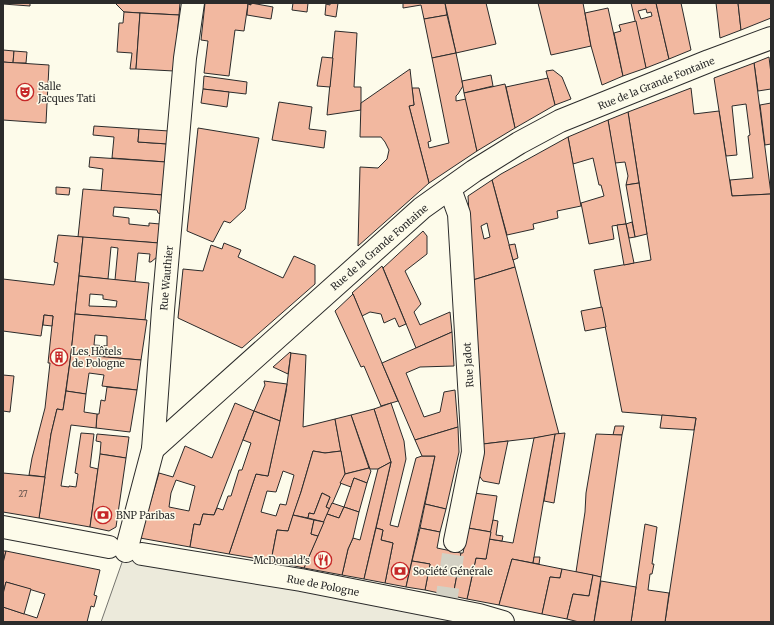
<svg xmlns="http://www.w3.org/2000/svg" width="774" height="625" viewBox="0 0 774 625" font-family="Merriweather,serif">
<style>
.parking{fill:#eceadb;stroke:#74746e}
.building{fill:#f2b8a0;stroke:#2b2b2b;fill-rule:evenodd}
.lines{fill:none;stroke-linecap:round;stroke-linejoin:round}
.street-tunnel{stroke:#d3d1c4;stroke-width:22;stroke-dasharray:22 11;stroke-linecap:butt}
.street-casing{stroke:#2b2b2b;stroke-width:24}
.street{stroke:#fdfbea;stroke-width:22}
.labels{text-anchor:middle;stroke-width:3;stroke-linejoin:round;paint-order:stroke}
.number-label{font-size:8px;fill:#5d4e48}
.street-label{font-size:10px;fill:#2b2b2b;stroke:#fdfbea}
.poi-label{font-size:10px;fill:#2b2b2b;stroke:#fdfbea;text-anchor:start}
</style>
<rect width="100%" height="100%" fill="#fdfbea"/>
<polygon class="parking" points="126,551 477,622 101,622"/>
<g class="building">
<polygon points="3,3 30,3 30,6 3,4"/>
<polygon points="115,3 180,3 179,15 124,12"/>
<polygon points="205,3 251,3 251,5 248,4 244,31 235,30 229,76 204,73 208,41 201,40"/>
<polygon points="251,3 273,7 271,19 247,15 248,4 251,5"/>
<polygon points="293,3 308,3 307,12 292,10"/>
<polygon points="330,3 338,3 336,17 325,15 326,4 330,5"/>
<polygon points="403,3 445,3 447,15 424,19 421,5 403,8"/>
<polygon points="445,3 486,3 496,44 456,53"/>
<polygon points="538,3 583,3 591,46 551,55"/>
<path d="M631,3H656L669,59L646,68ZM646,9L647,13L651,12L652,16L641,19L638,11Z"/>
<polygon points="656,3 681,3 691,50 669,59"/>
<polygon points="716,3 738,3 741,30 720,38"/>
<polygon points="738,3 771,3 771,18 741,30"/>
<polygon points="608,8 623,76 602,85 591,46 585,13"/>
<polygon points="124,12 140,13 136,69 130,69 132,53 117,52 119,23 123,23"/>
<polygon points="140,13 179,15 174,71 136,69"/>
<polygon points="447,15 456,53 432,58 424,19"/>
<polygon points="636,21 646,68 623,76 614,33 621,31 619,25"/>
<polygon points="335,31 357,33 354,87 361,87 361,110 327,115"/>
<polygon points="3,50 14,51 13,63 3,62"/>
<polygon points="14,51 27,52 26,63 13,63"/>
<polygon points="456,53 463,86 458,94 456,96 456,101 466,99 477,151 429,183 409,106 414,105 412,88 419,88 431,141 428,142 429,148 449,143 432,58"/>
<polygon points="322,57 333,58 330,87 317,86"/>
<polygon points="769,57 771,74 771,89 758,91 754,63"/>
<polygon points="3,62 49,65 46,123 3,120"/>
<polygon points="754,63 771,194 732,196 730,180 753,178 748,136 750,135 746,104 732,106 737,155 726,156 714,78"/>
<polygon points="410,69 414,105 409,106 429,183 358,246 360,167 378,168 387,159 389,150 385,142 381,137 360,137 361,103"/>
<polygon points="553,70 562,77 571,99 555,105 546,71"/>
<polygon points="491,75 493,86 464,93 462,81"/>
<polygon points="204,76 247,82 246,94 203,89"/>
<polygon points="548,78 555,105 515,128 506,87"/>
<polygon points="505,84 515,128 477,151 464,93"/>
<polygon points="691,88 694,114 719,111 732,196 771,194 771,622 665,622 696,418 622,412 594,270 651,260 628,112"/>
<polygon points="203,89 229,92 227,107 201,103"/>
<polygon points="279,102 312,107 309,129 326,131 324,148 272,140"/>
<polygon points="771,103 771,144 765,145 760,105"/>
<polygon points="628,112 639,183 626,185 628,176 625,162 615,163 608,120"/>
<polygon points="608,120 626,224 612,226 614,239 589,244 581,203 604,196 601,185 599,185 593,158 573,164 568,137"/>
<polygon points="94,126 139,129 138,142 168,144 166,162 112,158 114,137 93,135"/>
<polygon points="198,128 259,138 245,209 230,223 224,221 213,242 187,231"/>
<polygon points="139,129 169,131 168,144 138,142"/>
<polygon points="568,137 581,206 557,211 558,218 533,224 534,229 507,235 492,180 501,174"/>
<polygon points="90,157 166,162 163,195 101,191 103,169 89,167"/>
<path d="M492,180L515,267L473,280L468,196ZM487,223L490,237L484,239L481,226Z"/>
<polygon points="639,183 647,234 635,237 626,185"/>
<polygon points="56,187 70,188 69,195 56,194"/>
<polygon points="83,189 163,195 161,214 158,213 157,210 114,207 113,216 129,218 129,224 149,226 149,223 160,224 159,243 78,237"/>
<polygon points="632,222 635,237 629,238 626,224"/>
<polygon points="626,224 634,263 624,265 617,225"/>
<polygon points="423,231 427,236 427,254 405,271 421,304 414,312 420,325 450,312 452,332 416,348 383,268"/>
<polygon points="58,235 83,237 71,354 63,410 57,409 51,434 45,477 29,475 32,458 45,408 50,363 48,363 53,316 44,315 41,336 3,331 3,279 54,285 58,263 54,262"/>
<polygon points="83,237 159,243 157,257 151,262 149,262 150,254 138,253 135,282 115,280 118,248 111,247 108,279 79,276"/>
<polygon points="224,243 241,250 238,257 283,278 294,256 315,265 315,284 242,348 178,318 183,269 203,271 211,245 222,249"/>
<polygon points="515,244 518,258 513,260 509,245"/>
<polygon points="382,266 406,324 399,327 395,318 384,323 381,314 370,312 362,316 353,294 352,293"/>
<polygon points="515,267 559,434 534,438 483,444 473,280"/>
<path d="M79,276L149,283L145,320L75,314ZM90,294L103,295V299L117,301L116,307L89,306Z"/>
<polygon points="353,294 382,363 398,401 381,406 364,366 361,367 335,311"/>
<polygon points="602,307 606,327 585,331 581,311"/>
<path d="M75,314L147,320L141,360L71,354ZM95,335L107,336V346L94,345Z"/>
<polygon points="44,315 53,316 52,326 43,325"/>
<polygon points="452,332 454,366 420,367 406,373 424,417 440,412 444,392 455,390 458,427 415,440 382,363"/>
<polygon points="290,352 291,353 288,374 273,367"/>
<path d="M291,353L306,355L303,427L335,419L341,451L325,453L313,451L301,492L288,531L277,530L271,561L229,554L256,474L268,476L286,392ZM283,471L294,475L286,505L280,504L276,516L261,512L267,491L276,492Z"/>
<polygon points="71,354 141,360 137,390 102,386 104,375 89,373 86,394 66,391"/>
<polygon points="3,375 14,376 10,412 3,411"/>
<polygon points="264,381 287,384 280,421 254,411 265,385"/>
<polygon points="107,387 137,390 130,432 96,428 97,414 99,414 101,400 105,401"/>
<polygon points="66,391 86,394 84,412 97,414 96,428 71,425 61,486 69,487 69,486 76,487 78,474 75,473 81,433 94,434 90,467 98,469 90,527 39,518 51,434 57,409 63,410"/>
<path d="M235,403L254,411L214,515L203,514L200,525L194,524L190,547L140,538L159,473L173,477L185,446L212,458ZM176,480L195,486L189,511L169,507L171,493Z"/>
<polygon points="391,403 404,441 406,459 390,525 398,527 416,458 422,456 435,456 406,587 385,583 393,543 381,540 383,530 376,528 391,462 374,409"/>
<polygon points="374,409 391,462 378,469 370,469 351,415"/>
<polygon points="254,411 280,421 268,476 256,474 229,554 190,547 194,524 200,525 203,514 214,515 217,508 223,510 228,496 231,496 239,470 242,470 251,443 243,440"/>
<polygon points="351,415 369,468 345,474 335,419"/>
<polygon points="662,415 696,418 694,430 660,428"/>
<polygon points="615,426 624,426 622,435 613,435"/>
<polygon points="458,427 459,452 446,509 425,504 435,456 422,456 415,440"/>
<polygon points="565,433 554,503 544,501 555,434"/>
<polygon points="97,434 129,437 126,458 100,454 101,442 96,441"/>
<polygon points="555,434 533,563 512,559 499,605 467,599 476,558 486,559 489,539 513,543 534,438"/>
<polygon points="596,434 622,435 601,577 576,572 585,512 586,493"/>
<polygon points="508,441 499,484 483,481 478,474 483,444"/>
<polygon points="313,451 325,453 341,451 345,474 330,509 326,507 330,497 322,493 314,514 309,513 308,518 293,515 301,492"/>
<polygon points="100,454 126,458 116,527 109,531 90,527"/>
<polygon points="391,462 364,579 342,575 348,549 353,538 360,540 378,469"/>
<polygon points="369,468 371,471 367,483 354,478 351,487 340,483 345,474"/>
<polygon points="3,473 45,477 39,518 3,512"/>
<polygon points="354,478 367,483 359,512 344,507"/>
<polygon points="322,493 330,497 326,507 330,509 324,522 308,518 309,513 314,514"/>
<polygon points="474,493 497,496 491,532 468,528"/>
<polygon points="332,503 344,507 339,518 327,514"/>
<polygon points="425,504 446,509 440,532 420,528"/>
<polygon points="344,507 359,512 353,538 348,549 342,575 304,568 327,514 339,518"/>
<polygon points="293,515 314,520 311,534 318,536 304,568 271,561 277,530 288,531"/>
<polygon points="314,520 324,522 318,536 311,534"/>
<polygon points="493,520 498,521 496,535 503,536 502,541 489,539"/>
<polygon points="645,524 657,527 652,564 654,564 652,574 650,574 648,590 669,593 665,622 631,622"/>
<polygon points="376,528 383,530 381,540 393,543 385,583 364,579"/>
<polygon points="420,528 440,532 437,548 461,553 453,596 425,590 430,564 412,561"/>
<polygon points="468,528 491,532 486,559 476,558 467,599 453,596 461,553 463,553"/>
<polygon points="3,551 6,551 3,563"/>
<polygon points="6,551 100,570 94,595 97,596 94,607 91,606 87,622 3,622 3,607 37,618 45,594 6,582 3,594 3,563"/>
<polygon points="534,557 540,557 539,564 533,563"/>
<polygon points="512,559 562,569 560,578 550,577 542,614 499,605"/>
<polygon points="412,561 430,564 425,590 406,587"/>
<polygon points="562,569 593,575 589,596 573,594 567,619 542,614 550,577 560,578"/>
<polygon points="593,575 601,577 594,622 579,622 567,619 573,594 589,596"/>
<polygon points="601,581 636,587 631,622 594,622"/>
<polygon points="6,582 31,589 24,614 3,607 3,594"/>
</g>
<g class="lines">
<polyline class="street-tunnel" points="445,609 455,541"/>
<defs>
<g id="street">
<polyline points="450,189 459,214 473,452 455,541"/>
<polyline points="153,449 422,208 474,171 519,143 560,121 709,61 771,38"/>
<polyline points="3,527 109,547"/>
<polyline points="126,551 153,449 163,310 185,58 193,3"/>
<polyline points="142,554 301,580 479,615 503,622"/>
</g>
</defs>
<use href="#street" class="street-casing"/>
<use href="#street" class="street"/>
</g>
<defs>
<symbol id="theatre-ring" viewBox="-11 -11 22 22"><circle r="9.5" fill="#fdfbea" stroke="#c62828" stroke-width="1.5"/><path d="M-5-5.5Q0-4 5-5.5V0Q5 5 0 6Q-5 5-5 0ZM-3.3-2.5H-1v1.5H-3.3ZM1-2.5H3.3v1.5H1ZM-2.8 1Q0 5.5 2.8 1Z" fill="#c62828"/></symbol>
<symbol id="building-ring" viewBox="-11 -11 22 22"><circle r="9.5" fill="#fdfbea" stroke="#c62828" stroke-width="1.5"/><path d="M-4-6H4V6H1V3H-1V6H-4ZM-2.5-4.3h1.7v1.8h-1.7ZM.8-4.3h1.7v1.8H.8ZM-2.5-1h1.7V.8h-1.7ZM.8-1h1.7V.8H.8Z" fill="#c62828"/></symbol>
<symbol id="bank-ring" viewBox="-11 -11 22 22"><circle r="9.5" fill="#fdfbea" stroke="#c62828" stroke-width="1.5"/><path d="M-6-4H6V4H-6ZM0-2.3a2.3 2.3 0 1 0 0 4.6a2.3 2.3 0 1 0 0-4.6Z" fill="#c62828"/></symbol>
<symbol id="restaurant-ring" viewBox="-11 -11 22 22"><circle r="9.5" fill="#fdfbea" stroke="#c62828" stroke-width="1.5"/><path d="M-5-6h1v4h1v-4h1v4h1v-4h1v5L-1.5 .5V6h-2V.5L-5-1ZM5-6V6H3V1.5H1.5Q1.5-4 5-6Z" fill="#c62828"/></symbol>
</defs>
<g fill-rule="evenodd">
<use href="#theatre-ring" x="15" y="82" width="20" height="20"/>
<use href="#building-ring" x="49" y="347" width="20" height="20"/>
<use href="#bank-ring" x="93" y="505" width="20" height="20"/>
<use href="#restaurant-ring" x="313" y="550" width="20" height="20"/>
<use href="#bank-ring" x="390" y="561" width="20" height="20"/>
</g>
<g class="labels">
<g class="number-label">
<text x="23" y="497">27</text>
</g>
<g class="street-label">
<text transform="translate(656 83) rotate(-22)" y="4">Rue de la Grande Fontaine</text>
<text transform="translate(379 247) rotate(-41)" y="4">Rue de la Grande Fontaine</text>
<text transform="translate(166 278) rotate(-85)" y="4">Rue Wauthier</text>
<text transform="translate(468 365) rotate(-94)" y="4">Rue Jadot</text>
<text transform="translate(323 585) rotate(11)" y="4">Rue de Pologne</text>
</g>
<g class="poi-label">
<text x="38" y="90">Salle<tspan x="38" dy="12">Jacques Tati</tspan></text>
<text x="72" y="355">Les Hôtels<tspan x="72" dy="12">de Pologne</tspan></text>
<text x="116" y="519">BNP Paribas</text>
<text x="310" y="564" text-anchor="end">McDonald's</text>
<text x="413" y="575">Société Générale</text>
</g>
</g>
<rect width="774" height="625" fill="none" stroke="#2b2b2b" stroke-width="8"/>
</svg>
